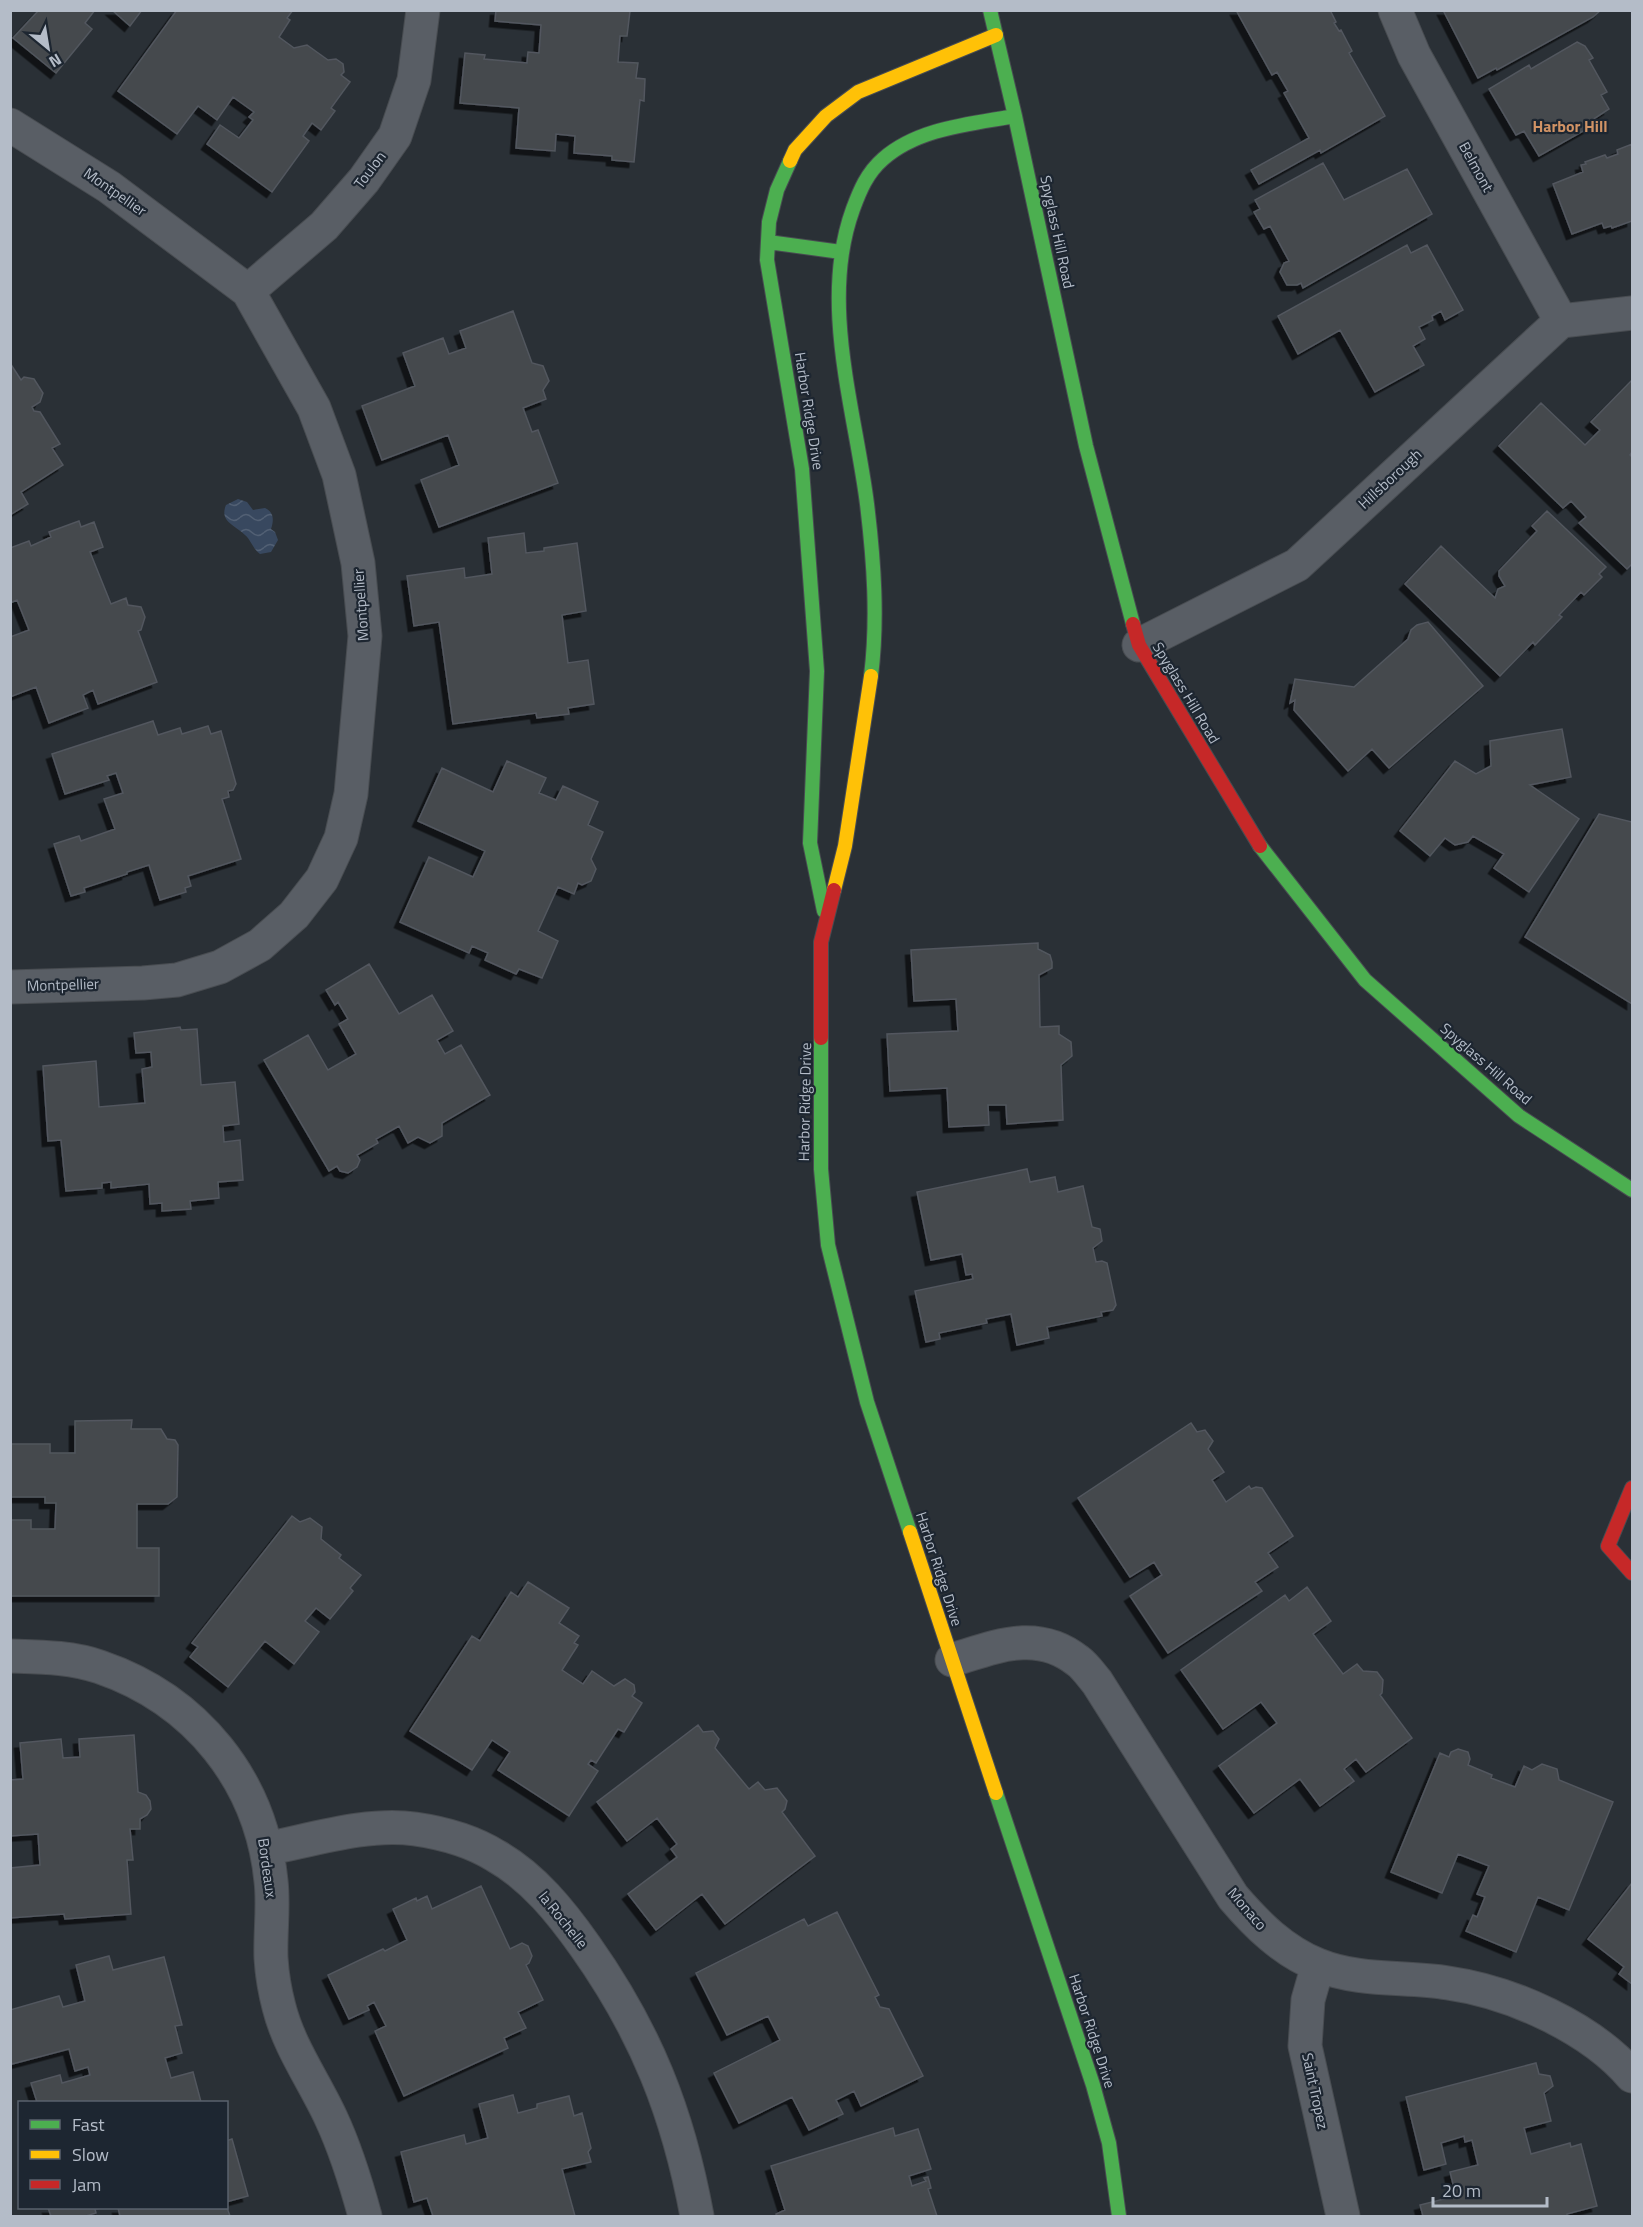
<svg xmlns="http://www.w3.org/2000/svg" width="1643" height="2227" viewBox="0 0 1643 2227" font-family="'Titillium Web',sans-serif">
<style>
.water{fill:url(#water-waves)}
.building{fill:#44494e;stroke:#52575e;stroke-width:1.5;filter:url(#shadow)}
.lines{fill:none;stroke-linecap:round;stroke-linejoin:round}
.street-casing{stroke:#484c51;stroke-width:35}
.fast-casing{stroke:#484c51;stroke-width:16}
.slow-casing{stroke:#484c51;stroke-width:16}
.jam-casing{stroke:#484c51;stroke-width:16}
.street{stroke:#595e65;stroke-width:33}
.fast{stroke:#4caf50;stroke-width:14}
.slow{stroke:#ffc107;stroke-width:14}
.jam{stroke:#c62828;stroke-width:14}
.labels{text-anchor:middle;stroke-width:4.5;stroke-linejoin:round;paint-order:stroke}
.street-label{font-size:15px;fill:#b4bcc8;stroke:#1d2631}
.neighbourhood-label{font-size:16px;font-weight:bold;fill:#d19365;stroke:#1d2631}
</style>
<defs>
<pattern id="water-waves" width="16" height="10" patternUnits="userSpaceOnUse" patternTransform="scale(1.5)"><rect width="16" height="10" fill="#38485f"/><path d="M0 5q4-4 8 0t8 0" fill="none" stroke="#526074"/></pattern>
<filter id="shadow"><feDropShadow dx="-5.5" dy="5.5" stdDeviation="0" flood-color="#0009"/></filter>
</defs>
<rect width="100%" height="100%" fill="#2a3036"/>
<path class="water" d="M238,499l9,3 6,8 12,-2c9,4 9,12 6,21l4,3 3,8 -7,12 -11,2c-7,-5 -9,-14 -15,-19 -10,-10 -26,-13 -19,-30z"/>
<path class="building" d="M39,10h56l-10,13 7,6 -36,44 -43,-35z
M112,10h30l-12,16z
M177,10h116l-6,8 3,2 -11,17 15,11 13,-3 21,15 8,-1 7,5 1,8 -3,3 9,7 -19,26 4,3 -14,19 -9,-7 -9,13 6,5 -37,51 -65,-48 13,-19 19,13 14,-18 -4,-3 5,-5 -21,-15 -16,23 -19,-14 -21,28 -59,-43z
M496,10h139l-5,1 -3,25h-7l-2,26 20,1 -2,15 9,1 -1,22 -4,-1 -6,62 -22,-2v-4l-38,-3 1,-17 -19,-2 -1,17 -39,-3 3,-40 -59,-5 5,-50 20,2 -1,4 43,4 1,-11 11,1 2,-28 -46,-4z
M1236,10h94l6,12 -2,1 5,8 2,-1 11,21 -3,2 36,63 -64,37 -1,-3 -61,34 -8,-14 58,-32 -25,-45 4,-2 -11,-19 -5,3z
M1443,10h157v1l-7,6 -96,53 -1,-2 -18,10z
M1577,42l8,4 8,12 -4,2 18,32 -6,3 8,14 -20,13 3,4 -53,30 -15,-25 -8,4 -27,-46 40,-24 2,4z
M1632,144v77l-20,7 -1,-2 -7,2 -2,-5 -30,11 -19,-50 30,-12 -2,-7 5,-1 -1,-2 20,-7 2,3 11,-4 -1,-4z
M1323,163l21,37 63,-31 25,45 -129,74 -2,-5 -4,2h-10l-7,-13 4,-9 5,-2 -19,-35 -6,3 -10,-17 6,-3 -5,-9z
M1407,245l4,8 16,-8 36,65 -18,10 -4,-9 -9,5 1,4 -14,7 6,12 -12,7 11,19 -49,27 -35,-62 -42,24 -20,-38z
M513,311l19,52 11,3 6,15 -6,9 3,9 -23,9 9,24 6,-2 20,53 -119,44 -18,-47 38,-15 -11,-30 -66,25 -20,-54 53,-20 -12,-33 40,-15 6,16 17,-6 -6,-17z
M10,363l11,17 3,-3 10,2 9,14 -3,9 -8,5 2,4 6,1 20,32 -8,4 11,17 -42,27 7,12 -18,11z
M1632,380v72l-2,3 2,2v107l-5,5 -48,-46 7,-6 -15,-16 -8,7 -64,-62 42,-43 44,42 15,-15 -9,-8z
M1547,511l59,56 -7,7 3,3 -18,18 -3,-3 -22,23 3,2 -27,28 -2,-3 -33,34 -95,-92 36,-38 54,52 3,-9 7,-3 -6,-10v-5l38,-40 -5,-5z
M79,521l2,6 13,-5 9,25 -13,5 21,52 15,-6 2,7 13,2 4,10 -4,13 -3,1 19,51 -59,22 -5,-14 -10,5 5,13 -39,15 -13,-36 -26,10v-60l19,-7 -12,-30 -7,3v-55l19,-7 2,5 20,-9 -2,-5z
M524,533l2,20 18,-2v-3l33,-5 9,68 -24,4 6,48 20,-3 6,44 -26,4 1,6 -32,4 -1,-5 -83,11 -14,-102 -25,4 -7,-50 57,-8 1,10 27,-4 -4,-36z
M1428,622l55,64 -94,82 -17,-19 -24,22 -54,-61 1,-10 -5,3 5,-24 59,8 54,-48 3,-9 6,-5z
M153,721l5,14 22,-7 2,6 26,-8 3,8 10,-3 15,53 -3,6 -5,1 1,6 -7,2 19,60 -53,17 3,10 -6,2 1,4 -26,8 -11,-35 -22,7v2l-43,14 1,4 -14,4 -17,-52 25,-8 2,5 34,-12 -11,-30 19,-6 -7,-20 -9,3 2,4 -44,14 -13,-40z
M1562,729l9,48 -41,8 49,34 -50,73 -35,-24 10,-14 -31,-18 -5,6 -13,3 -10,-7 -15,18 -30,-25 55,-70 21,13 15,-8 -1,-25z
M507,761l39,17 -7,15 17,7 7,-14 35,16 -10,23 15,7 -12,27 5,10 -5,12 -9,4 -4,-2 -4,11 -16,-7 -20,44 20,10 -16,37 -23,-9 -3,5 -31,-14 3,-7 -16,-7 -3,7 -69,-31 29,-65 44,20 12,-26 -67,-30 24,-53 51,24z
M1599,814l33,8v182l-107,-67z
M1038,943v6l12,6 2,7v6l-13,7 1,52 19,-1v8l12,8 1,14 -11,9 2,55 -56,4 -1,-19h-18l1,20 -40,2 -2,-39 -57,3 -3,-57 71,-3 -2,-32 -42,2 -3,-51z
M369,964l30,50 33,-19 21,36 -16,9 8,14 16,-9 29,50 -48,28v13l-12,7 -12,-6 -10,6 -9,-17 -23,13 2,4 -21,12 3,5 -3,7 -9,6 -8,-2 -3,-5 -8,5 -65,-111 44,-25 20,35 28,-16 -17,-30 9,-5 -10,-17 -3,3 -9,-15z
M180,1027l1,3 16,-1 4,56 34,-3 4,42 -16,2 1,16 16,-2 3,40 -25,2 1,16 -29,3 1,8 -29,2v-8l-12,1 -1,-20 -38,4v-6l-9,1v5l-36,3 -5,-51 -13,1 -5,-75 53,-5 3,46 46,-4 -3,-34 10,-2 -1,-15 -15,1 -2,-20z
M1027,1169l3,13 25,-5 3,15 25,-6 9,41 8,2 2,12 -9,7 3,14 6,-1 5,2 9,42 -3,5 -12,2 1,4 -55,11 2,11 -32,7 -6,-31 -25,5 1,4 -48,10 1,6 -14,3 -11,-51 58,-12 -1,-5 -6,1 -4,-21 -31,6 -14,-68z
M132,1420l-1,9h30l6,10 8,1 3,5 -1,52 -9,7h-31v44h22v48h-149v-76h21v9h24l1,-26h-11v-6h-35v-53h40v9h25v-32z
M1191,1423l6,9 8,-2 8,11 -5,8 16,23 -12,8 14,22 23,-16 2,3 5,-2 6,1 31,48 -25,17 10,14 -23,15 7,9 -94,62 -38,-57 32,-21 -8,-13 -24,15 -52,-79z
M292,1516l8,6 10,-4 12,9 -1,12 20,16 -2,3 22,17 -11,13 3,3 -23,28 -14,-11 -11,13 14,11 -25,32 -29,-23 -37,46 -38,-30 8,-10 -6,-4z
M528,1582l41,26 -10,15 20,13 -5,7 4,2 -16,25 21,14 9,-13 22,15 11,-7 9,6 1,7 -3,4 10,7 -18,29 -6,-3 -22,34 -5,-3 -3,4 10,7 -29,45 -71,-46 12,-18 -18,-12 -20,30 -62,-39 62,-95 8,5 31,-49 7,5z
M1307,1587l24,34 -18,13 30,40 14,-10 6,7 14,1 6,8 -1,13 -2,2 32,43 -46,34 -10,-13 -12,10 10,12 -34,25 -20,-27 -46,34 -35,-47 58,-43 -16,-21 -38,27 -42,-59 104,-75 4,6z
M698,1725l5,7 10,-1 6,8 -4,9 34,41 9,-7 7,8 12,-2 10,13 -2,8 -3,3 33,44 -90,68 -23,-30 -46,36 -28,-36 49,-37 -6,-8 6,-5 -20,-26 -30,23 -30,-39z
M134,1735l4,57 8,3 4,6 1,8 -4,6 -7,4v10h-10l3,31h-6l4,54 -66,5 -1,-5 -54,4v-50l30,-3 -2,-31 -28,2v-56l13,-1 -3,-36 41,-4 2,19 17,-1 -1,-18z
M1458,1749l10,3 2,7 -2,6 24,10 -1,3 24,9 9,-21 8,4 10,-6 15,5 2,11 54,22 -44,108 -31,-13 -22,55 -50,-21 7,-16 4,2 8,-20 -8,-3 12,-28 -31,-12 -16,39 -51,-21 49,-119 9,4 2,-5z
M1632,1883v101l-13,-10 5,-7 -36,-28z
M481,1886l29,63 12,-6 6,3 4,10 -3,7 -3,2 17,35 -25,12 8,16 -22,10 4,10 -104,48 -29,-65 11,-5 -12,-24 -7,4 2,4 -20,9 -21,-44 55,-26 2,2 22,-11 -14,-31 23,-11 1,3 10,-5 5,13z
M837,1912l42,83 -4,2 5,10 9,2 34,67 -62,30 -7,-15 -18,9 7,14 -34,16 -17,-33 -53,26 -25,-50 66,-33 -12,-24 -41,19 -31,-62 108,-54 4,7z
M109,1956l4,14 51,-13 18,68 -7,1 7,27 -17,5 6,20 22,-6 8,30h-164l-6,-19 29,-8 2,8 28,-8 -2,-8 -13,4 -6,-22 -57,15 -2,-7v-47l49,-14 4,11 22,-6 -9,-36z
M1536,2063l3,11 11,2 3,10 -9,7 7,28 -27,7 7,26 39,-11 1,4 10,-3 16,62 -30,8v2h-144l-3,-11 36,-9 -6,-24 28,-7 -6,-25 -7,2 -1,-6 -23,7 5,21 -22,6 -18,-73z
M513,2095l5,18 19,-5v-4l32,-8 5,20 8,-3 9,35 -3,4 3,10 -29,7 13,47h-142l-6,-18 -13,4 -13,-50 63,-17 2,9 22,-6 -9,-34z
M893,2128l2,8 23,-7 13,40 -22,7 3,10 14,-5 -2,-3 4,-1 3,11 -3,1 9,27h-160l-1,-2 9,-4 -14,-44z
M232,2139l16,57 -22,6v-61z
M226,2205l4,11h-110l-2,-8h108z
M48,2208h53l-6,1 1,4 -10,3h-35z"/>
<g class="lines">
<defs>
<path id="street" d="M1395,10l19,45 147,266
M10,125l99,62 139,104 66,117 25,67 19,88 7,73 -14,158 -10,44 -19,41 -28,36 -34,30 -40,22 -43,13 -34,3 -133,4
M248,291l76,-65 40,-46 31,-44 19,-56 9,-70
M1139,645l158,-80 264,-244 71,-8
M10,1656c31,1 61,1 90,11 96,33 161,113 171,214 3,25 -1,52 0,77 1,16 4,34 8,49 10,40 35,74 52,111 15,32 25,65 34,98
M952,1660c43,-13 85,-32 126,1 7,5 13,14 19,21l136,215c24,28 50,54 85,68 42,17 86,11 130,18 63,9 142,44 184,93
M266,1849c46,-9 102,-27 149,-20 28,4 57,12 81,27 37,21 65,56 89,90 61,86 93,167 112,270
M1318,1965l-10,35 -3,46 38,170"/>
<path id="fast" d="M990,10l25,106 71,330 47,178
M790,161l-13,29 -8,32 -2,38 35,209 15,202 -7,172 14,68
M768,242l73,10
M871,676c7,-57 3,-114 -4,-172 -12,-95 -48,-202 -14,-295 7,-19 14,-36 30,-50 35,-31 88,-35 132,-43
M1260,846l105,134 154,136 113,74
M821,1038v131l7,76 39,157 43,130
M996,1793l97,292 16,58 10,73"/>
<path id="slow" d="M790,161l5,-11 31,-34 32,-24 138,-57
M834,890l11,-44 26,-170
M910,1532l86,261"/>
<path id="jam" d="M1133,624l6,21 121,201
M821,1038v-96l13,-52
M1632,1488l-24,58 24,27"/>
</defs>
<use href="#street" class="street-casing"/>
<use href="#fast" class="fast-casing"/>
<use href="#slow" class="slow-casing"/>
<use href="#jam" class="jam-casing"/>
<use href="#street" class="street"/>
<use href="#fast" class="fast"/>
<use href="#slow" class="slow"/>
<use href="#jam" class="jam"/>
</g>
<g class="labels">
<g class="street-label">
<text transform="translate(1476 167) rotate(61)" y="5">Belmont</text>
<text transform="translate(370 170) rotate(-53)" y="5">Toulon</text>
<text transform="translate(115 192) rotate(35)" y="5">Montpellier</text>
<text transform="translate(1057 232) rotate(78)" y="5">Spyglass Hill Road</text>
<text transform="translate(809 411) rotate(81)" y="5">Harbor Ridge Drive</text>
<text transform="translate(1390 479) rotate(-43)" y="5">Hillsborough</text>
<text transform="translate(361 605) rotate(-94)" y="5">Montpellier</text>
<text transform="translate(1186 693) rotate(59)" y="5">Spyglass Hill Road</text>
<text transform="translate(63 985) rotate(-2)" y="5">Montpellier</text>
<text transform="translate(1486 1064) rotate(41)" y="5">Spyglass Hill Road</text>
<text transform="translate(805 1102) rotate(-89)" y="5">Harbor Ridge Drive</text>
<text transform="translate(939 1569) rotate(72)" y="5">Harbor Ridge Drive</text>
<text transform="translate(267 1868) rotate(82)" y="5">Bordeaux</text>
<text transform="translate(1247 1909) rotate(49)" y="5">Monaco</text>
<text transform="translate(563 1920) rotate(51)" y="5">la Rochelle</text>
<text transform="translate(1092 2031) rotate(72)" y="5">Harbor Ridge Drive</text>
<text transform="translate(1315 2091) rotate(78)" y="5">Saint Tropez</text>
</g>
<g class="neighbourhood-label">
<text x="1570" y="132">Harbor Hill</text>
</g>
</g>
<rect width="1643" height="2227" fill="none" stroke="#b4bcc8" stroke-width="24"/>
<rect x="18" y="2101" width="210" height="108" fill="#1d2631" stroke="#59626d" stroke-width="1.5"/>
<rect x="30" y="2120" width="30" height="9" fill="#4caf50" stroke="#59626d" stroke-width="1.5"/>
<text x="72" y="2131" font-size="18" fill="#b4bcc8">Fast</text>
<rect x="30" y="2150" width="30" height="9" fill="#ffc107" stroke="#59626d" stroke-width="1.5"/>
<text x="72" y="2161" font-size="18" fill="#b4bcc8">Slow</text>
<rect x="30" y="2180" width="30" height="9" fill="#c62828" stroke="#59626d" stroke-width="1.5"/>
<text x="72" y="2191" font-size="18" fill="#b4bcc8">Jam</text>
<g transform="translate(48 48) rotate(150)" stroke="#1d2631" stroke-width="4.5" paint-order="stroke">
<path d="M0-4.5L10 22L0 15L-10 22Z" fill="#b4bcc8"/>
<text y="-9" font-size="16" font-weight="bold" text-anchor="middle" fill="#b4bcc8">N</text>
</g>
<path d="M1433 2197v9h114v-9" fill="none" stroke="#b4bcc8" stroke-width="3"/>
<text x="1442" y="2197" font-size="18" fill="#b4bcc8" stroke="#1d2631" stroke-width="4.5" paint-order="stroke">20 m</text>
</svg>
